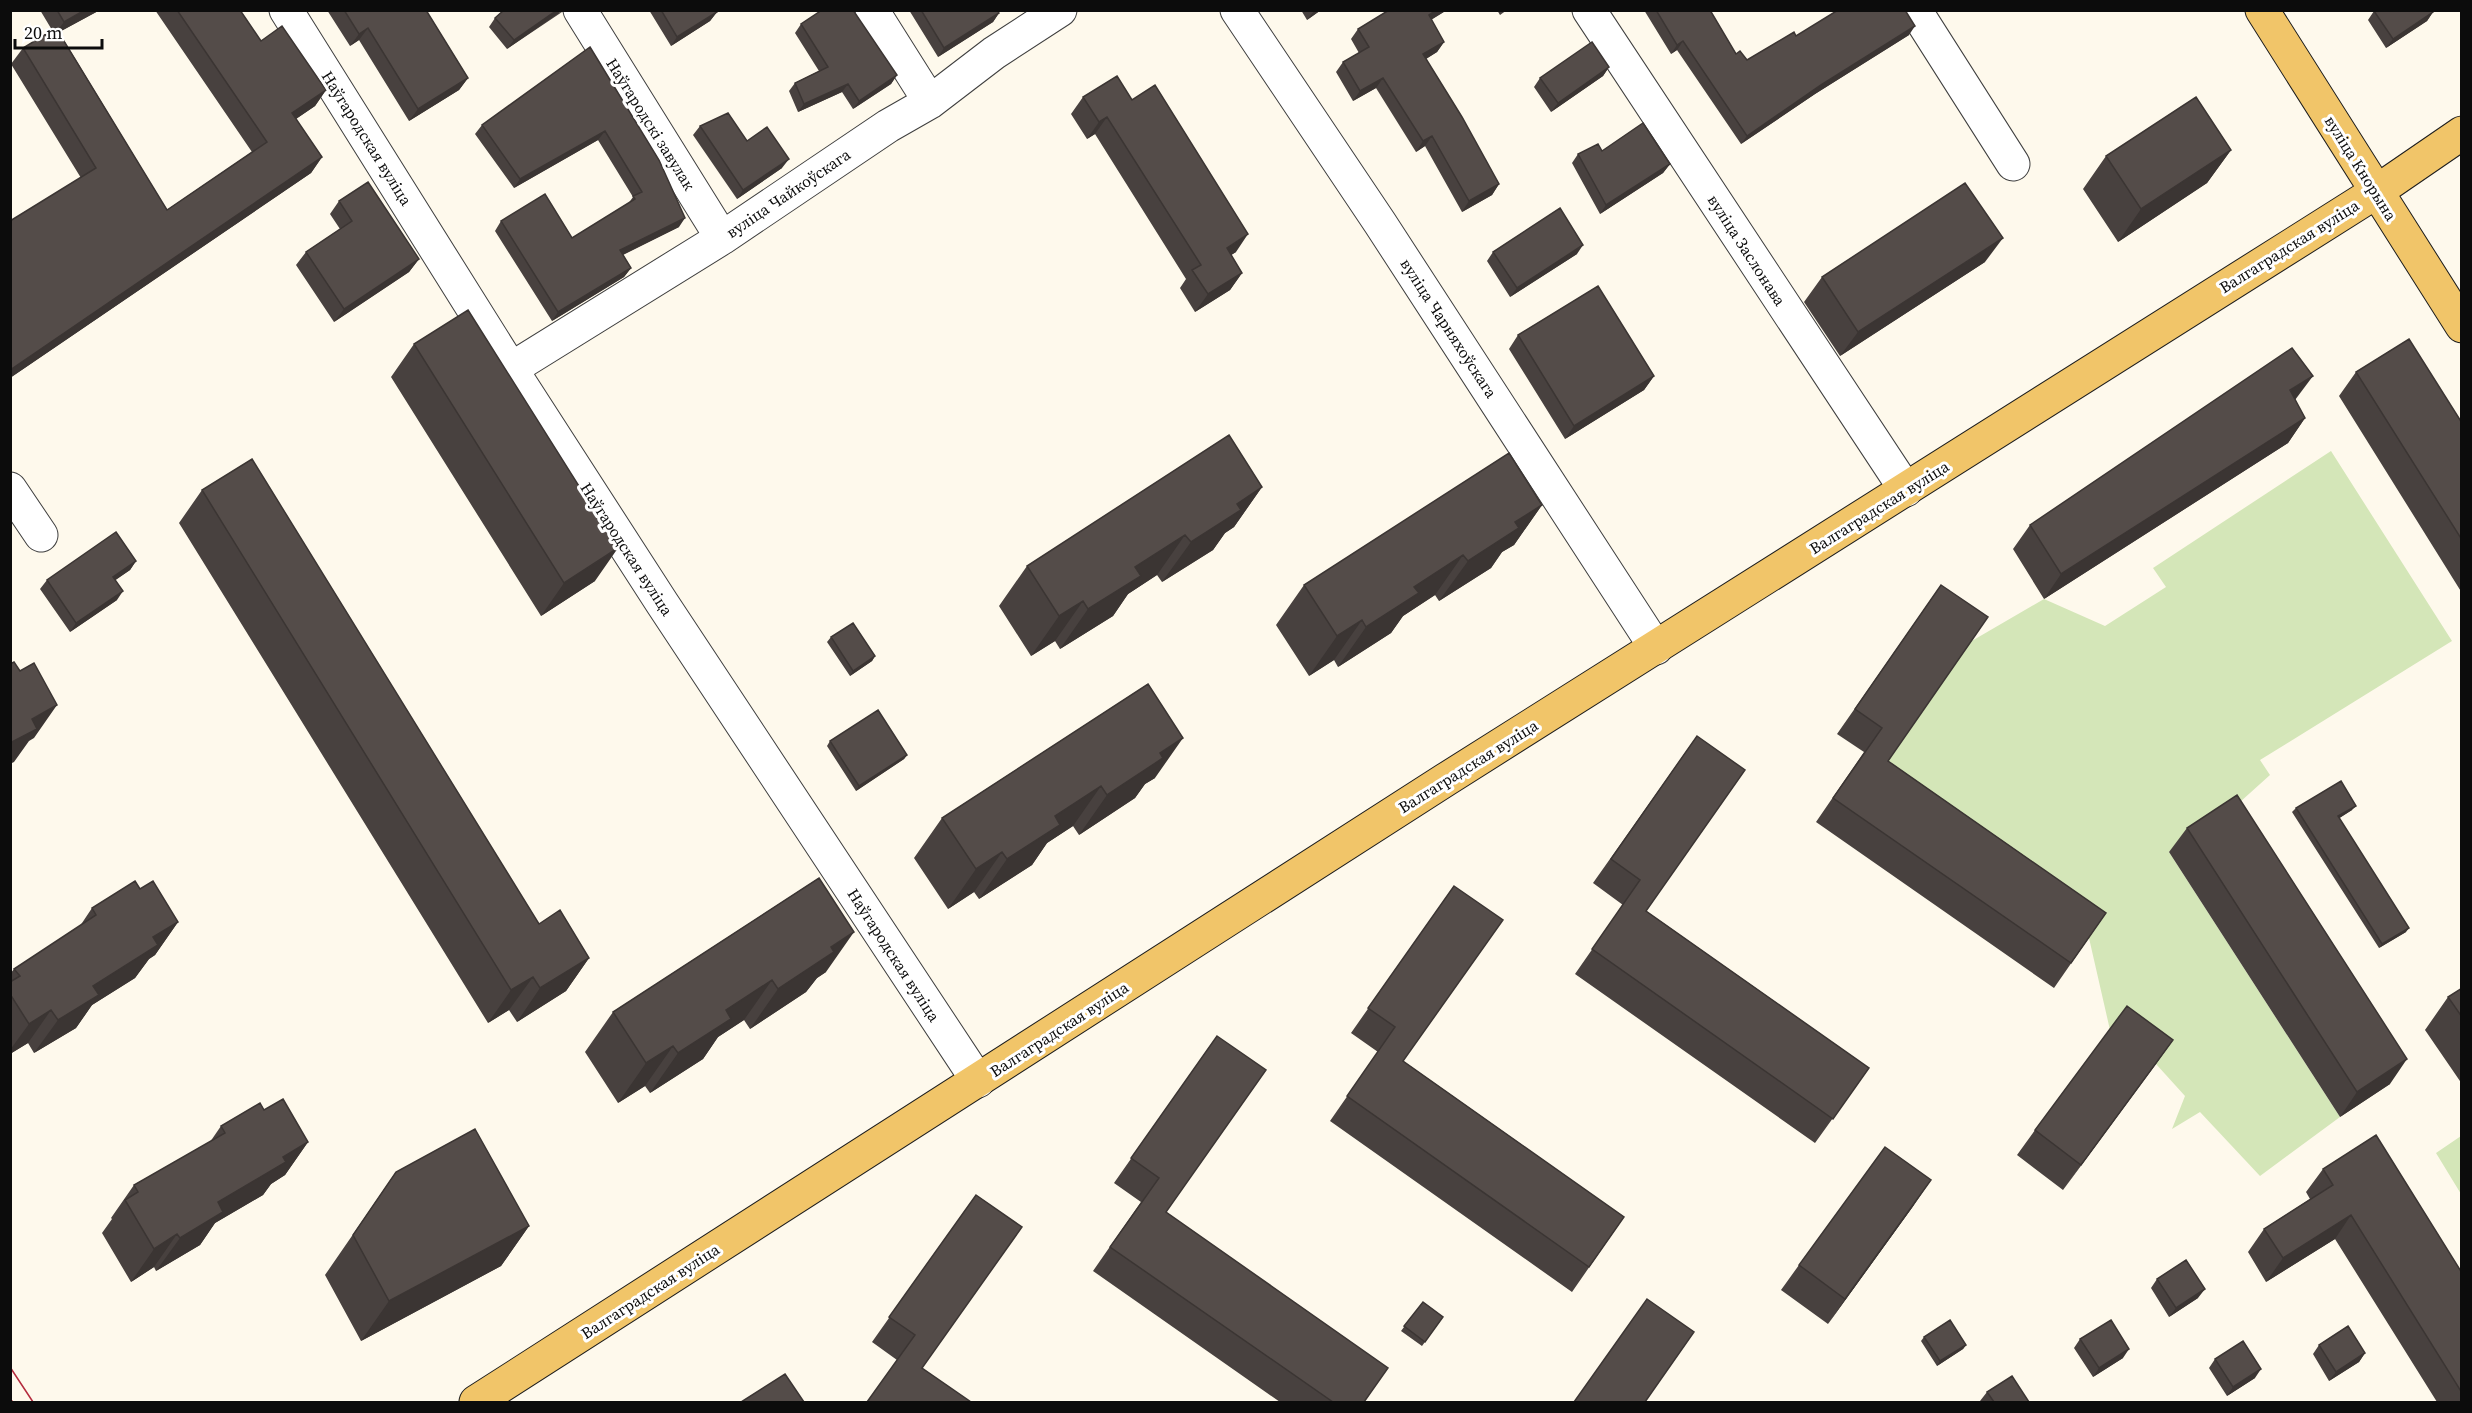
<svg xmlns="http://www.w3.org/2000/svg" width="2472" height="1413" viewBox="0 0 2472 1413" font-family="'Source Serif 4',serif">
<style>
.green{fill:#d4e6b8}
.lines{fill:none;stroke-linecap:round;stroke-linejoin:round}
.minor-casing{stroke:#3f3f3f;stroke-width:35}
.major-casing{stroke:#1d1d1d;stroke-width:35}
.minor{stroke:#fff;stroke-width:33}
.major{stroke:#f1c569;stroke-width:33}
.tram{stroke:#b42c3e;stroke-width:1.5}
.wall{fill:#48413f}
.shaded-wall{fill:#3b3533}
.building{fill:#544c49;stroke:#3b3533;stroke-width:1.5}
.labels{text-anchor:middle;stroke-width:6;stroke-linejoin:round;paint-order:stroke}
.street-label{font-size:16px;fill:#0c0c0c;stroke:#fff}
</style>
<rect width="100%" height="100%" fill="#fef9ec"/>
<path class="green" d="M2331,451l121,190 -192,119 10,15 -50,45 -51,32 171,265 -80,59 -60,-64 -28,17 13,-33 -29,-32 -46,-34 -21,-92 -205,-172 86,-124 74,-43 61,27 61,-39 -13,-19z
M2461,1136v58l-25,-41z"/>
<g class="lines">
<defs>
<path id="minor" d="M286,10l225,359 151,234 316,478
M580,10l142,228
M872,10l58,92
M1237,10l143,213 276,425
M1589,10l317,480
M1915,10l98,154
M511,369l211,-131 166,-112 42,-24 64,-49 66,-43
M10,489l31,46"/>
<path id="major" d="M2262,10l200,316
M476,1402l969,-622 931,-588 86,-59"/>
</defs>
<use href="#minor" class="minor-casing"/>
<use href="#major" class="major-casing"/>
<use href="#minor" class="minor"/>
<use href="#major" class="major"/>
<path class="tram" d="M10,1367l23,35
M10,1399l3,3"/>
</g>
<path class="wall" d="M40,10h60l-41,22 108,178 85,-58 -97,-142h85l21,31 65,49 -11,16 -19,13 26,38 -11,16 -301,205v-157l71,-43 -70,-114 12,-16 29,-18z
M327,10h99l42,68 -9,12 -50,31 -50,-81 -9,6z
M649,10h67l1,2 -7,9 -39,25z
M909,10h88l2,3 -6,9 -55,35z
M1301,10h20l-14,10z
M1447,10l-16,10 13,22 -7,10 -11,7 73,125 -7,11 -30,17 -37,-66 -9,6 -40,-64 -23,13 -17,-29 7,-10 16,-9 -8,-14 7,-10z
M1497,10h10l-7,5z
M1644,10h66l26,44 11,6 49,-24 113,-1 -94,59 -74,50 -64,-94 -6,4z
M2374,11l59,1 -6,9 -41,27 -18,-28z
M562,12l-55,37 -18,-22 6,-9z
M801,24l96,51 -6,9 -38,25 -11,-17 -44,20 -9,-21 6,-8 24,-12 -24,-38z
M590,47l89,180 -56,28 8,13 -7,9 -72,44 -57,-90 6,-10 71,17 56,-34 5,-7 -35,-57 -84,48 -39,-54 7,-9z
M1609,67l-6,9 -52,36 -17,-25 6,-9z
M1083,97l49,3 104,152 -5,3 11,18 -12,17 -35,22 -15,-24 6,-9 -91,-145 -8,5 -16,-25z
M700,126l47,15 35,27 -45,31 -44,-64z
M2231,150l-24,33 -89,59 -35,-53 23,-33z
M1602,151l68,13 -7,9 -63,41 -28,-51 6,-9z
M339,201l80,58 -10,13 -75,50 -38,-57 10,-13 34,-23 -10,-15z
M1493,252l84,2 -67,43 -23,-36z
M1985,262l-145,94 -36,-54 18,-25z
M1518,335l136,41 -10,14 -79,49 -56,-90z
M414,344l181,237 -54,35 -150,-239z
M2356,372l106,51v170l-123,-197z
M2305,418l-17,25 -244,156 -31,-50 17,-24z
M1262,487l-28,40 -9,6 -12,17 -51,32 -5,-7 -29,19 -15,22 -53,33 -5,-8 -24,15 -32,-50 28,-40z
M202,490l337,434 50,34 -23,33 -49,31 -8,-12 -21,13 -309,-500z
M1542,505l-28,40 -12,7 -11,16 -52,33 -4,-6 -32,21 -12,17 -53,34 -4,-7 -25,16 -33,-51 28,-40z
M136,561l-6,9 -15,10 2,20 -47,32 -30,-43 7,-9z
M1941,585l-53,176 218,152 -52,75 -238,-166 48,-70 -27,-18z
M831,637l44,19 -3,5 -22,15 -23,-34z
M1148,684l7,94 -10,6 -10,14 -56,37 -6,-9 -26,17 -15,22 -53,34 -5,-7 -26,17 -34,-51 28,-40z
M1697,736l-51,175 223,157 -54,75 -240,-169 48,-69 -30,-22z
M830,741l77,14 -3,4 -48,32 -29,-45z
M2296,808l56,2 -13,8 67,114 -27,16 -87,-136z
M2187,828l203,256 -50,33 -171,-265z
M819,878l7,94 -9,6 -11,14 -56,37 -6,-9 -26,17 -15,22 -53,34 -5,-7 -27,17 -33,-51 28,-40z
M1454,886l-51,175 221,156 -52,75 -242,-171 48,-69 -27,-19z
M140,889l38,33 -23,33 -6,4 -14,19 -43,27 -16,23 -42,25 -6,-10 -18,11v-80l4,-5 66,-43 12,-18z
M2462,988v96l-37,-54 23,-33z
M1217,1036l-51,176 198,190h-84l-187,-131 48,-69 -27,-19z
M2173,1040l-110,150 -46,-35 18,-25z
M264,1110l44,32 -23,33 -14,9 -8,11 -48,28 -15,22 -44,26 -2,-4 -23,15 -29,-49 10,-14 -1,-1 23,-33 76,-43 11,-16z
M2323,1169l139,104v129h-25l-102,-163 -69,43 -18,-30 16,-23 46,-30 -4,-7z
M396,1172l133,54 -28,40 -140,75 -36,-66z
M976,1195l46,32 -125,133 -25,-18z
M1914,1205l-86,119 -47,-34 18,-25z
M2157,1279l41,19 -29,19 -18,-29z
M1423,1302l20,15 -21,29 -21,-15z
M1924,1337l42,8 -3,4 -26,17 -16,-25z
M2080,1339l43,19 -30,19 -19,-29z
M2319,1345l46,8 -6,9 -30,19 -16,-27z
M2215,1359l40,19 -28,18 -18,-28z
M1987,1392l42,10h-47l-2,-1z"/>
<path class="shaded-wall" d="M85,10h15l-46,25 10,-13z
M557,10h6l-56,39 7,-9z
M1315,10h6l-14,10 7,-9z
M1436,10h11l-25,15 7,-10z
M717,12l-7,9 -39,25 6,-9z
M2433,12l-6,9 -41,27 7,-9z
M999,13l-6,9 -55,35 6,-9z
M1915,26l-6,9 -94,59 -74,50 6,-8 74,-51z
M368,28l-9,12 -9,6 9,-12z
M1683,41l-6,9 -6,4 6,-9z
M1444,42l-7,10 -21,13 7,-11z
M1609,67l-6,9 -52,36 7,-9z
M897,75l-6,9 -38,25 6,-8z
M468,78l-9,12 -50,31 9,-12z
M1383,78l-7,10 -23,13 7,-10z
M848,84l-6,8 -44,20 6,-8z
M326,90l-11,16 -34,23 11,-16z
M1107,117l-12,17 -8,5 12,-17z
M605,131l-7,9 -84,48 6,-9z
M1432,136l-7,10 -9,6 7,-11z
M2231,150l-24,33 -89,59 23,-33z
M322,157l-11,16 -301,205v-8z
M789,159l-7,9 -45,31 6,-9z
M1670,164l-7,9 -63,41 6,-9z
M1499,184l-7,11 -30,17 7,-11z
M685,218l-6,9 -65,32 6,-9z
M1248,234l-12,18 -22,14 13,-18z
M2003,238l-18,24 -145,94 18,-24z
M1583,245l-6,9 -67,43 7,-9z
M419,259l-10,13 -75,50 10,-13z
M631,268l-7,9 -72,44 6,-9z
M1242,273l-12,17 -35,22 13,-18z
M1654,376l-10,14 -79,49 9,-13z
M2313,376l-18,24 -5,-10z
M2305,418l-17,25 -244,156 17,-25z
M1262,487l-28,40 -9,6 -12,17 -51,32 29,-40 46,-38z
M1542,505l-28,40 -12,7 -11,16 -52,33 29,-40 47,-39z
M1185,535l-28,40 -29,19 -15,22 -53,33 28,-40 47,-42z
M618,548l-23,33 -54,35 23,-33z
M1463,555l-28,40 -32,21 -12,17 -53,34 28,-40 48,-40z
M136,561l-6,9 -23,16 6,-9z
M123,591l-6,9 -47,32 6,-9z
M1083,601l-28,40 -24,15 28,-40z
M1362,620l-28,40 -25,16 28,-40z
M875,656l-3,5 -22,15 3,-5z
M57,705l-23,33 -5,3 -15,21 -4,2v-21l22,-24z
M1183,738l-28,40 -10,6 -10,14 -56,37 28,-40 53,-42z
M907,755l-3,4 -48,32 3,-5z
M1101,786l-28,40 -26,17 -15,22 -53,34 28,-40 48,-43z
M2356,806l-4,4 -17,11 3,-5z
M1002,852l-28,40 -26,17 28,-40z
M178,922l-23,33 -6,4 -14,19 -43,27 -16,23 -42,25 24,-33 35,-34 60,-49z
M2409,928l-3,4 -27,16 3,-4z
M854,932l-28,40 -9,6 -11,14 -56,37 28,-40 53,-42z
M589,958l-23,33 -49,31 23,-34z
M533,977l-24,33 -21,13 23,-33z
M772,980l-28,40 -26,17 -15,22 -53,34 28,-40 48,-43z
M51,1010l-23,33 -18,11v-4l19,-26z
M2173,1040l-17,24 -93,126 18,-25z
M673,1046l-28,40 -27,17 28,-40z
M2407,1059l-17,25 -50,33 17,-25z
M308,1142l-23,33 -14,9 -8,11 -48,28 -15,22 -44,26 24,-33 38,-36 65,-45z
M1931,1180l-17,25 -86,119 17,-25z
M2351,1215l-16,24 -69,43 17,-24z
M529,1226l-28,40 -140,75 28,-40z
M177,1234l-23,33 -23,15 23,-33z
M2205,1289l-7,9 -29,19 7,-9z
M1966,1345l-3,4 -26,17 3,-5z
M2129,1349l-6,9 -30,19 6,-9z
M2365,1353l-6,9 -30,19 7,-9z
M2261,1369l-6,9 -28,18 6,-9z"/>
<path class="building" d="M57,10h28l-21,12z
M177,10h63l21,31 21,-15 44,64 -34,23 30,44 -312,213v-149l86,-53 -73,-120 33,-20 111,182 100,-68z
M344,10h82l42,68 -50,31 -50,-81 -9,6z
M504,10h53l-43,30 -19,-22z
M661,10h55l1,2 -40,25z
M822,10h31l44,65 -38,26 -11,-17 -44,20 -9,-21 33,-16 -27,-43z
M921,10h76l2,3 -55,35z
M1389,10h47l-7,5 15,27 -21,12 39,63 37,67 -30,17 -37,-65 -9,5 -40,-63 -23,13 -17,-29 26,-15 -11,-18z
M1656,10h54l26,44 4,-3 7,9 47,-28 2,4 42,-26h67l10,16 -94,59 -74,51 -64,-95 -6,4z
M2375,10h57l1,2 -40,27 -19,-28z
M1592,42l17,25 -51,36 -18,-25z
M590,47l69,113 26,58 -65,32 11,18 -73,44 -57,-91 44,-27 27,44 63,-39 -2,-3 9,-4 -37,-61 -85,48 -38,-54z
M1117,76l15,24 23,-15 93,149 -21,14 15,25 -34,21 -16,-24 9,-5 -94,-148 -8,5 -16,-25z
M2196,97l35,53 -90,59 -35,-53z
M728,113l19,28 20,-14 22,32 -46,31 -43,-64z
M1643,123l27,41 -64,41 -28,-51 20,-10 4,7z
M368,182l51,77 -75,50 -38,-57 46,-31 -13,-20z
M1965,183l38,55 -145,94 -36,-55z
M1560,208l23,37 -66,43 -24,-36z
M1598,286l56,90 -80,50 -56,-91z
M468,310l150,238 -54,35 -150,-239z
M2409,339l53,84v117l-106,-168z
M2292,348l21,28 -23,14 15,28 -244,156 -31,-49z
M1229,435l33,52 -25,17 4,6 -50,32 -6,-7 -50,32 6,9 -53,33 -5,-8 -24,15 -32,-50z
M1509,453l33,52 -27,17 4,6 -51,33 -5,-6 -49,32 5,6 -53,34 -4,-7 -25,16 -33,-51z
M252,459l287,465 21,-14 29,48 -49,30 -7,-11 -22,13 -309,-500z
M116,532l20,29 -23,16 10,14 -47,32 -29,-43z
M1941,585l47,32 -100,144 218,152 -35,50 -238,-165 49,-70 -27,-19z
M853,623l22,33 -22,15 -22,-34z
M14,662l6,9 14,-8 23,42 -25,14 5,10 -27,14v-79z
M1148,684l35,54 -23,15 3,5 -56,37 -6,-9 -46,30 5,9 -53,34 -5,-7 -26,17 -34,-51z
M878,710l29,45 -48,31 -29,-45z
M1697,736l48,34 -99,141 223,157 -36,51 -241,-170 48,-69 -29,-21z
M2341,781l15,25 -18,10 71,112 -27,16 -86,-136z
M2237,795l170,264 -50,33 -170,-264z
M819,878l35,54 -23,15 3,5 -56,37 -6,-9 -46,30 5,9 -53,34 -5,-7 -27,17 -33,-51z
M135,881l5,8 13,-8 25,41 -25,15 5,8 -65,41 6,9 -41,25 -7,-10 -22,14 -19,-30v-12l10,-6 -6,-7 82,-54 -4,-7z
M1454,886l49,34 -100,141 221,156 -35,50 -242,-171 48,-69 -27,-19z
M2462,988v29l-14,-20z
M2127,1006l46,34 -92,125 -46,-35z
M1217,1036l49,34 -100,142 222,156 -24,34h-31l-223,-155 49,-69 -28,-20z
M283,1099l25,43 -25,15 3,5 -68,40 5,10 -43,26 -3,-4 -23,15 -29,-49 13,-8 -4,-7 91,-52 -4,-7 39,-23 4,7z
M475,1129l54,97 -140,75 -36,-66 43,-63z
M2376,1135l86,138v120l-111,-178 -68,43 -19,-29 69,-44 -10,-16z
M1885,1147l46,33 -86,119 -46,-34z
M976,1195l46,32 -100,141 49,34h-104l48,-67 -26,-18z
M2186,1260l19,29 -29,19 -19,-29z
M1647,1299l47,33 -49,70h-71z
M1423,1302l20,15 -18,25 -21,-16z
M1950,1320l16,25 -26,16 -16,-24z
M2111,1320l18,29 -30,19 -19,-29z
M2348,1326l17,27 -29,19 -17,-27z
M2243,1341l18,28 -28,18 -18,-28z
M785,1374l19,28h-63z
M2012,1376l17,26h-35l-7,-10z"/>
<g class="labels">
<g class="street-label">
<text transform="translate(651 124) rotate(58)" y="6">Наўгародскі завулак</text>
<text transform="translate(367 138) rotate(58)" y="6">Наўгародская вуліца</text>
<text transform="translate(2361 168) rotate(58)" y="6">вуліца Кнорына</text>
<text transform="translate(788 193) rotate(-34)" y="6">вуліца Чайкоўскага</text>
<text transform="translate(2289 246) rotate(-32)" y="6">Валгаградская вуліца</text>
<text transform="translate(1747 250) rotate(57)" y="6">вуліца Заслонава</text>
<text transform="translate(1449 328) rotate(57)" y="6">вуліца Чарняхоўскага</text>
<text transform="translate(1879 507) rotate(-32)" y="6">Валгаградская вуліца</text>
<text transform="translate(627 549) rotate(57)" y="6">Наўгародская вуліца</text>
<text transform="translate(1468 766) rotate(-32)" y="6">Валгаградская вуліца</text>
<text transform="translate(894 955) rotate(57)" y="6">Наўгародская вуліца</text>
<text transform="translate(1059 1029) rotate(-33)" y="6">Валгаградская вуліца</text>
<text transform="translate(650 1291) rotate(-33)" y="6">Валгаградская вуліца</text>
</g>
</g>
<rect width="2472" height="1413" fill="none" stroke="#0c0c0c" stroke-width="24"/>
<path d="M15 39v9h87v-9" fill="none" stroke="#0c0c0c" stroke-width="3"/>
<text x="24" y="39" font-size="18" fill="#0c0c0c" stroke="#ffffff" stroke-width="4.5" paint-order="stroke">20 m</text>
</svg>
